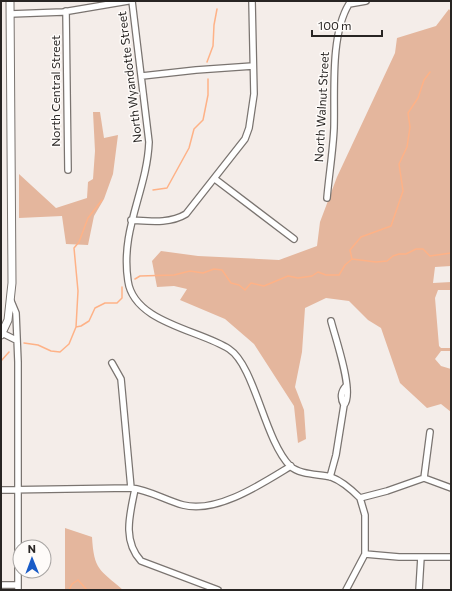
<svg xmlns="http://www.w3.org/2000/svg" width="452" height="591" viewBox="0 0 452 591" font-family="Commissioner,sans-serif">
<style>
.green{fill:#e4b69d}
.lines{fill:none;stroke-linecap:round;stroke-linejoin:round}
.stream{stroke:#feb287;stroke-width:1.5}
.minor-casing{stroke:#7a7470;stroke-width:8}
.major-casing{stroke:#7a7470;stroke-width:9}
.minor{stroke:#fff;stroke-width:5.5}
.major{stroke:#fff;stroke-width:7}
.labels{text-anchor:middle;stroke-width:3;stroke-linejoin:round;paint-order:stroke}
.street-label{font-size:12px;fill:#282523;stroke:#fefbf9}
</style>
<rect width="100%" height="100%" fill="#f4ede9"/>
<path class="green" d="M449,9l2,3v254l-16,1 -2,16 18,-1v8h-13l-3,8 4,48 2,2h10v3h-10l-6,8 6,7 10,3v43l-10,-8 -14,4 -27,-25 -19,-55 -13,-8 -19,-19 -23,-3 -21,10 -3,44 -7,35 9,23 2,29 -8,4 -4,-37 -40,-62 -29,-25 -45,-19 7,-11 -13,-3 -17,1 -5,-26 9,-10 37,5 81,4 38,-14 3,-24 17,-45 58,-124 2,-15 39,-12z
M93,112h7l4,26 14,-3 -5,39 -9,25 -10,17 -6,29 -22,-1 -4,-28 -43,2v-44l37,34 31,-10 1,-16 5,-3 2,-28z
M65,528l27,9c2,33 7,32 31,53h-58z"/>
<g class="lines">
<path class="stream" d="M207,62l6,-16 1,-21 3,-16
M153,190l14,-2 22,-40 5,-19 9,-9 5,-25v-16
M352,259l-2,-9 11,-13 30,-11 12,-35 -4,-27 8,-17 3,-20 -2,-14 10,-15 6,-18 6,-8
M135,279l5,-3 34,-1 16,-4 13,2 11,-4 8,1 9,13 8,2 6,5 6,-7 13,3 24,-10 10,2 14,-2 6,-4 8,3h13l6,-10 7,-6 24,3 11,-1 6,-5 6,-2h7l10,-5h7l7,7 21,-3
M76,327l2,-36 -4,-43 5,-6 9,-24 14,-18
M24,343l14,2 13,6 9,1 9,-8 7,-17 5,-1 8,-5 6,-13 10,-5h12l5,-5v-11
M1,361l8,-9
M69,590l3,-6 6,-4 9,10"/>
<defs>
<path id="minor" d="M132,1l17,141c-2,49 -29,87 -21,139 6,42 72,49 101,68 26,17 35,90 61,117 10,9 29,8 41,11 11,4 21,13 29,21l27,-7 37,-13 27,10
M66,11l2,159
M10,14l53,-2 65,-11
M142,76l54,-6 57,-4
M215,179l79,60
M327,198c2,-23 6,-47 7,-70 1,-36 -4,-93 15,-124l17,-3
M131,220c18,1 39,4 55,-6l59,-75 4,-11 5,-34 -2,-93
M11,301l5,12 2,49v228
M2,333l14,7
M112,363l9,16 10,109
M344,405c-4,-7 -3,-14 2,-19
M330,477l6,-22 8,-50c11,-11 -9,-68 -13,-84
M424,478l6,-46
M135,489c-5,25 -13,51 6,72l77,29
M1,490l130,-2c18,2 34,12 52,17 34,9 80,-22 108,-39
M365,554l34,3h52
M1,585h17
M346,590l19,-36v-39l-5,-17
M419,590l2,-33"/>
<path id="major" d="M1,335l7,-15 4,-37 -2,-282"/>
</defs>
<use href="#minor" class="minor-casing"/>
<use href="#major" class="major-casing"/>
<use href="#minor" class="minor"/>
<use href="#major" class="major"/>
</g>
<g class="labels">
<g class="street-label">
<text transform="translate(130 77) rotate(-97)" y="4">North Wyandotte Street</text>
<text transform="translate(56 91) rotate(-90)" y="4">North Central Street</text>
<text transform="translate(322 107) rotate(-87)" y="4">North Walnut Street</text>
</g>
</g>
<rect width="452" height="591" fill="none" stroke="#282523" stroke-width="4"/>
<g transform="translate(32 559) rotate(359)"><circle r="19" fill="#fefbf9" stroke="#a8a5a3"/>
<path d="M0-3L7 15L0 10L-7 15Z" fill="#195bc7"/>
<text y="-6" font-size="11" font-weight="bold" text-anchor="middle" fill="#282523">N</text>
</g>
<path d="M312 30v6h70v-6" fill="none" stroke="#282523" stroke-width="2"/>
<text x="318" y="30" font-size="12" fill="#282523" stroke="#fefbf9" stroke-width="3" paint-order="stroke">100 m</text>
</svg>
